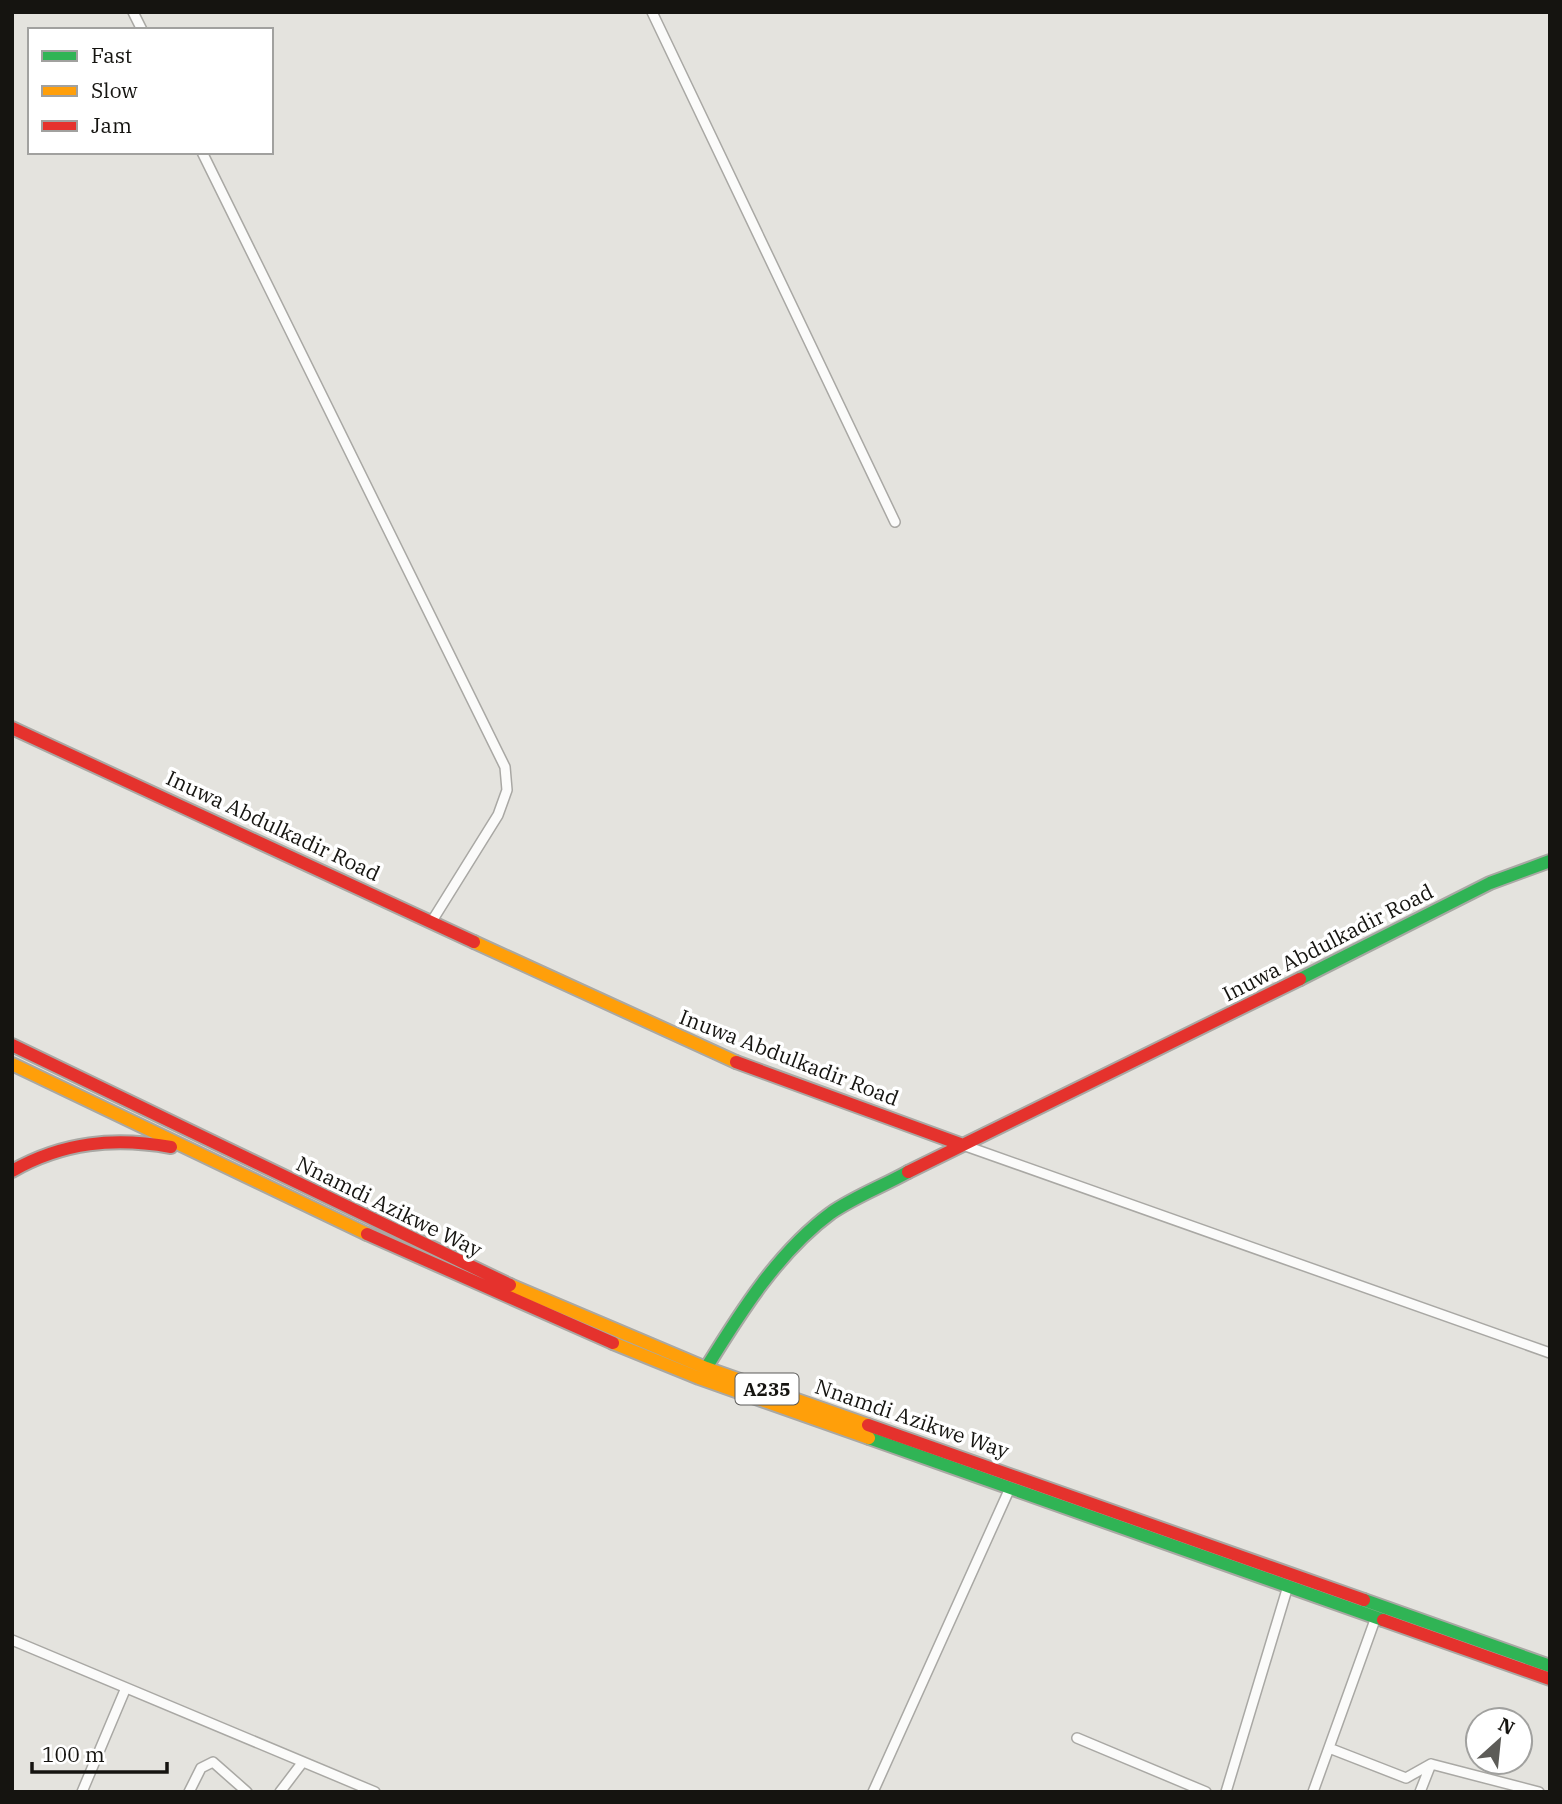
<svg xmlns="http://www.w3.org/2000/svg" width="1562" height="1804" viewBox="0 0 1562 1804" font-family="'IBM Plex Serif',serif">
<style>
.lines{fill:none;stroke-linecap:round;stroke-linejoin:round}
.street-casing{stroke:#a9a8a4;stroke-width:12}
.fast-casing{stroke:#a9a8a4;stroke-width:16}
.slow-casing{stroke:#a9a8a4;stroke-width:16}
.jam-casing{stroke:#a9a8a4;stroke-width:16}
.street{stroke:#fbfbfa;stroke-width:9}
.fast{stroke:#30b455;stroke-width:12}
.slow{stroke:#ff9f0a;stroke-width:12}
.jam{stroke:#e5322d;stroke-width:12}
.labels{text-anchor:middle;stroke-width:7;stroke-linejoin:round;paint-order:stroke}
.shield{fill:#fff;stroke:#5b5a58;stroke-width:2}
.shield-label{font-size:19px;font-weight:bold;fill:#151410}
.street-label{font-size:21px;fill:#151410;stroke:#fff}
</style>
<rect width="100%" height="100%" fill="#e4e3de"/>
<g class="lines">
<defs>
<path id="street" d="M133,12l9,18
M652,12l243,510
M202,152l303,615 2,23 -9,25 -66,106
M960,1144l590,209
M12,1640l363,152
M1077,1738l129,54
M1329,1748l77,30 25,-14 108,28
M82,1792l43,-102
M189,1792l12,-24 12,-6 34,30
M280,1792l22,-29
M873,1792l137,-304
M1226,1792l62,-206
M1313,1792l63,-175
M1420,1792l11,-28"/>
<path id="fast" d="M1300,979l190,-96 60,-22
M706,1368c34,-55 72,-116 125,-155 23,-16 52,-27 77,-41
M869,1438l514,182
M1364,1600l186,66"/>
<path id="slow" d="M474,942l262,120
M12,1064l355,170
M510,1285l196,83 162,57
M613,1343l86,35 170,60"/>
<path id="jam" d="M12,728l462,214
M12,1045l498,240
M736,1062l224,82
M12,1171c51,-29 102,-34 159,-24
M908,1172l392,-193
M367,1234l246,109
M868,1425l496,175
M1383,1620l167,59"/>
</defs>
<use href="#street" class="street-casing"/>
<use href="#fast" class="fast-casing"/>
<use href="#slow" class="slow-casing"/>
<use href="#jam" class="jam-casing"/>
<use href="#street" class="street"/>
<use href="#fast" class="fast"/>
<use href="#slow" class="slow"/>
<use href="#jam" class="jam"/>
</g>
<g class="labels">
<rect class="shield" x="735.5" y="1373.5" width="63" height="31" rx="5"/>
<g class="shield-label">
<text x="767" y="1396">A235</text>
</g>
<g class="street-label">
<text transform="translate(273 826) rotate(25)" y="7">Inuwa Abdulkadir Road</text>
<text transform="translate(1328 943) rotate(-27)" y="7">Inuwa Abdulkadir Road</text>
<text transform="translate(789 1058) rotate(21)" y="7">Inuwa Abdulkadir Road</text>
<text transform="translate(389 1207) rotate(26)" y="7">Nnamdi Azikwe Way</text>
<text transform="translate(912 1419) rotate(19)" y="7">Nnamdi Azikwe Way</text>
</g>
</g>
<rect width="1562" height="1804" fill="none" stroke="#151410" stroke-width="28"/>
<rect x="28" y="28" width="245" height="126" fill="#ffffff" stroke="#a1a19f" stroke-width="2"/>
<rect x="42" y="51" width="35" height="10" fill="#30b455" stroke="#a1a19f" stroke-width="2"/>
<text x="91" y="63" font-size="21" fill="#151410">Fast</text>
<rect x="42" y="86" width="35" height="10" fill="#ff9f0a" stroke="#a1a19f" stroke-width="2"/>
<text x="91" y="98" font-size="21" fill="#151410">Slow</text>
<rect x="42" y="121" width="35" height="10" fill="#e5322d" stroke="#a1a19f" stroke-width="2"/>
<text x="91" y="133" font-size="21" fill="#151410">Jam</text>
<g transform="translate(1499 1741) rotate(27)"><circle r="33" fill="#ffffff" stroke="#a1a19f" stroke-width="2"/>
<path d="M0-5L12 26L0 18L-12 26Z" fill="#5d5c58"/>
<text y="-10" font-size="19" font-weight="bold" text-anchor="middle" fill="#151410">N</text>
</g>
<path d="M32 1762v10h135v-10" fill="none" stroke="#151410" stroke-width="3.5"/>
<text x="42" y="1762" font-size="21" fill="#151410" stroke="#ffffff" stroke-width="5" paint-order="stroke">100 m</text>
</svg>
